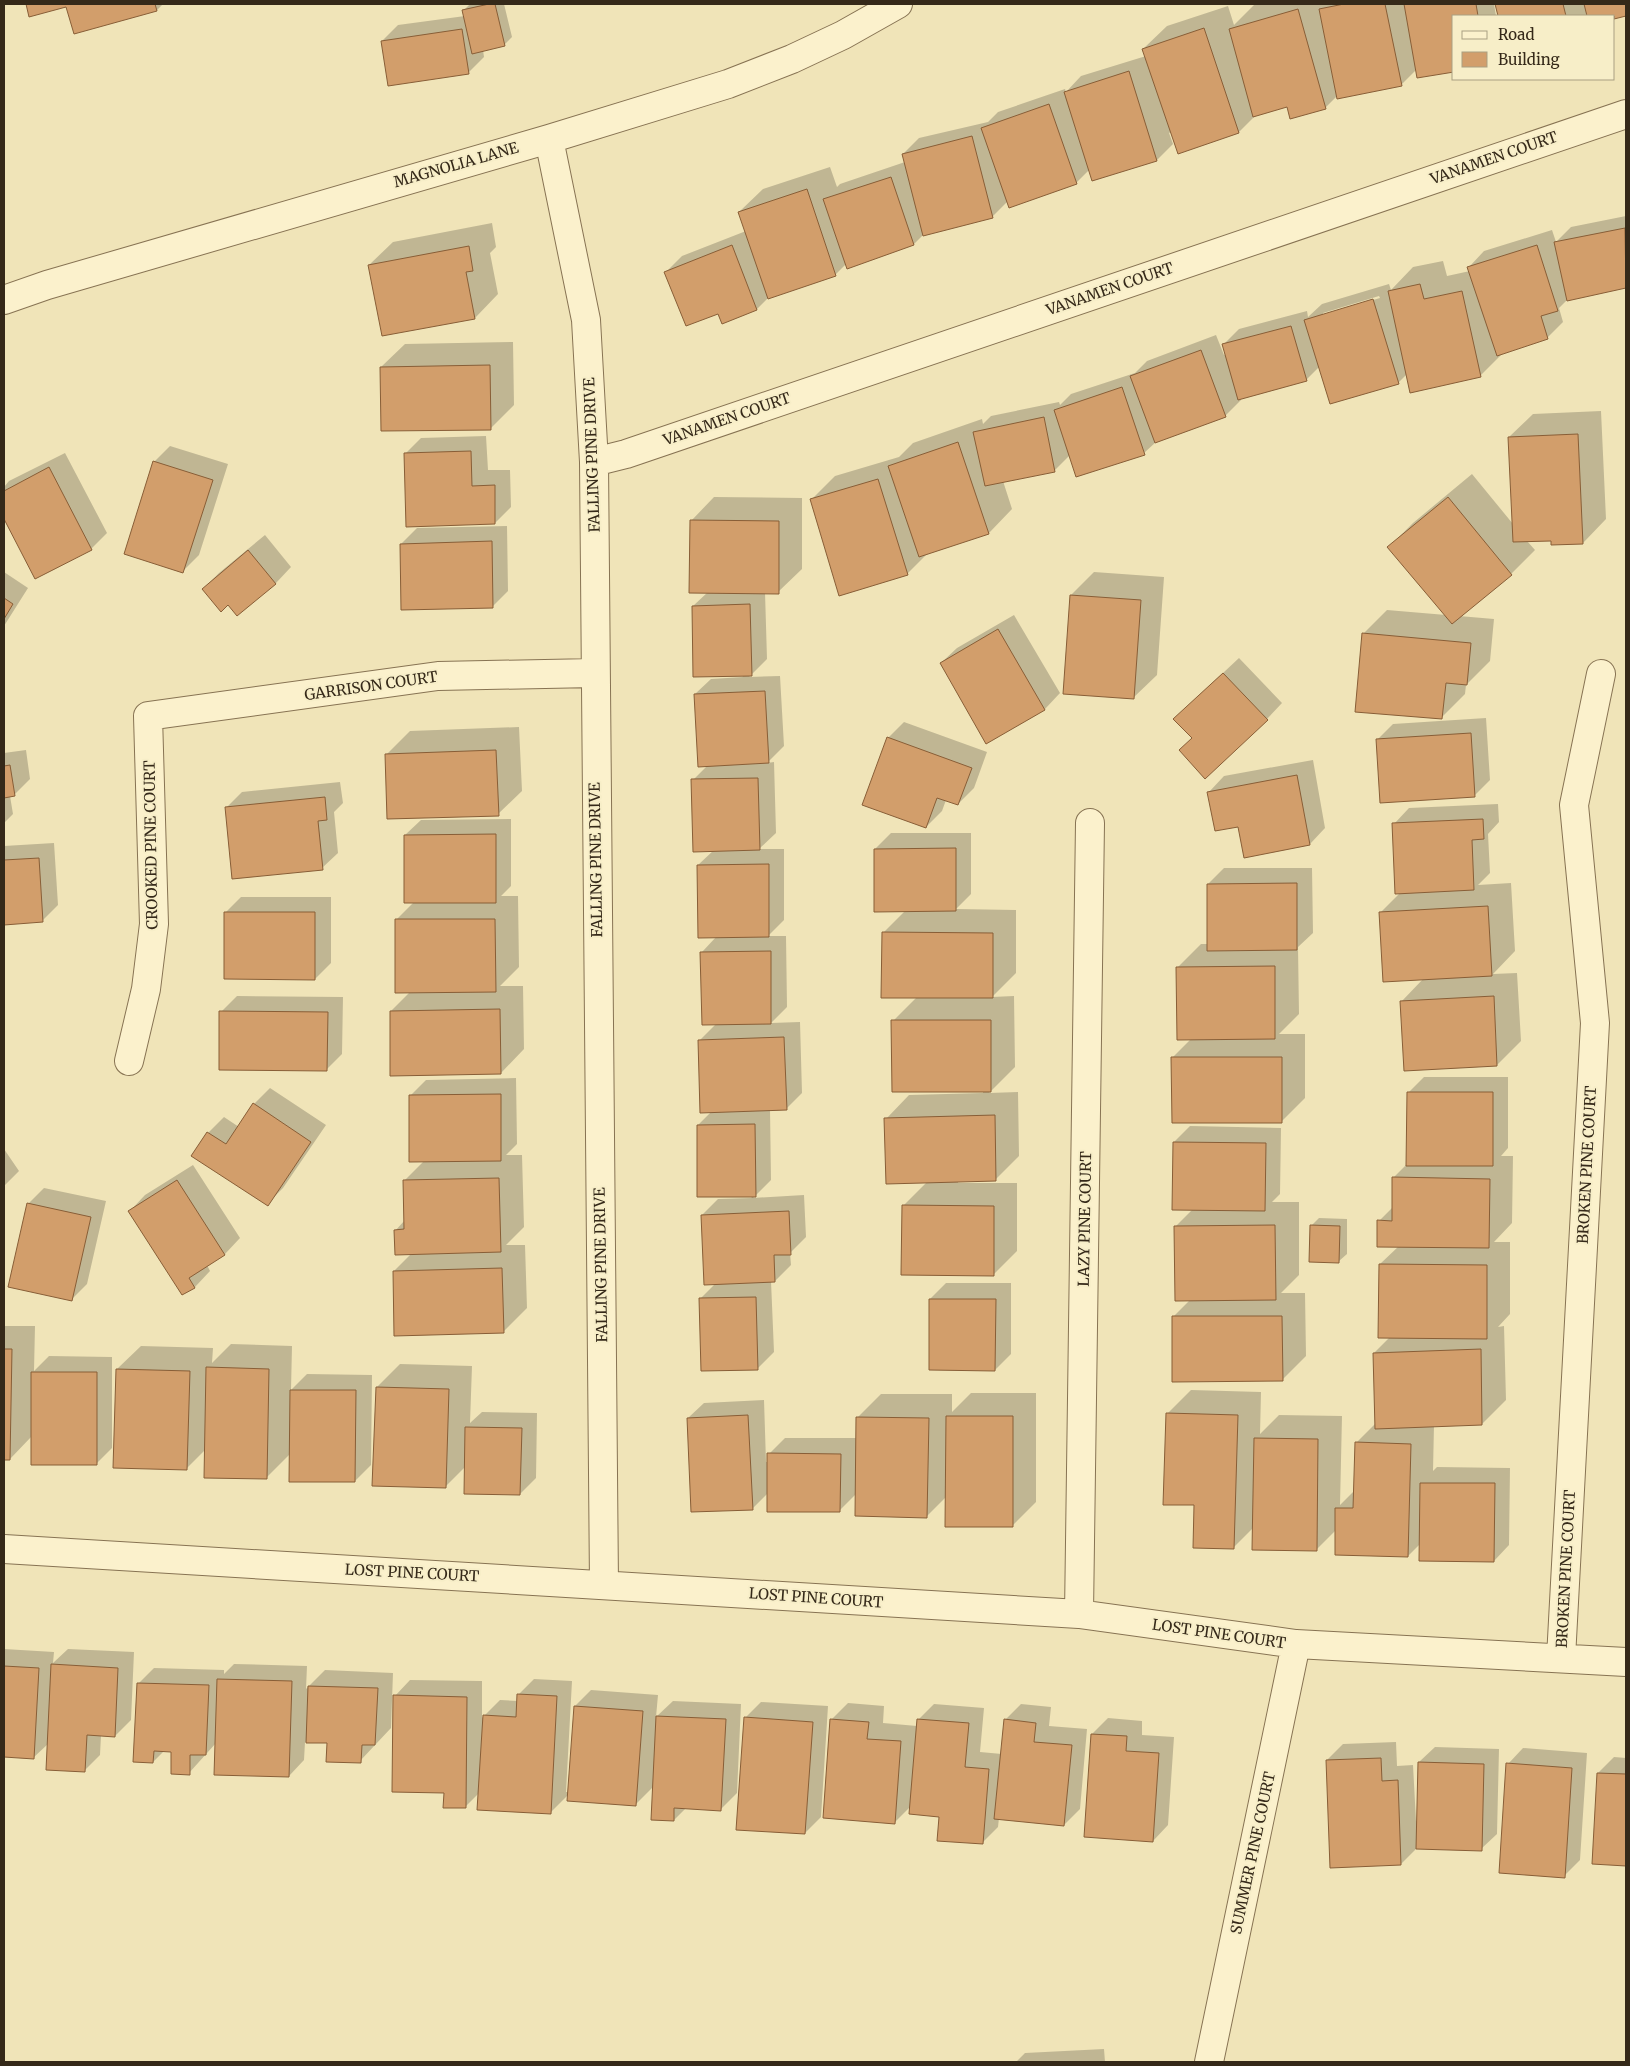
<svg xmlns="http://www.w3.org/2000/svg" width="1630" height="2066" viewBox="0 0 1630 2066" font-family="Merriweather,serif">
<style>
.shadow{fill:#0003;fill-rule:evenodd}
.building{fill:#d29e6b;stroke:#885e37}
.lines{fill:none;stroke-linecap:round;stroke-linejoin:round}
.minor-casing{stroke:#877353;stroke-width:30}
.minor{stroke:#fbf1cc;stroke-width:28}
.labels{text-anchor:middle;stroke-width:4;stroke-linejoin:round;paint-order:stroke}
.street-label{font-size:15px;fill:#352919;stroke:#f7eec8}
</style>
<rect width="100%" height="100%" fill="#f0e4b8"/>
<path class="shadow" d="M27,4h136l-6,6 -90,-5 -37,10z
M470,4h34l8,33 -7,7 -22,6 1,7 -16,16 -86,-32 16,-16 67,-9 -1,-6z
M1259,4h235l2,12h-42l-37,53 -16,16 -64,11 -12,12 -37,-2 -32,9 -17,17 -61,20 -7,-20 -2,1 4,11 -16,16 -64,19 -3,-10 -14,14 -68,18 -16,16 -68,17 -10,10 -67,23 -1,-3 -11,11 -67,23 -11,11 -39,4 -52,-41 16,-16 64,-25 -7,-19 24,-23 67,-22 7,20 3,-3 65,-22 -2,-8 16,-16 69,-16 10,-10 67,-23 1,3 15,-16 65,-20 -3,-7 24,-23 61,-20 6,19 20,-20z
M1496,4h130v10l-12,4v-2h-25l-1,-2 -2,2h-86z
M1626,216v71l-58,12 -9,9 4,14 -16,16 -43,14 -24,24 -73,-2 -9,9 -78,-17 -14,14 -66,18 1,2 -16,16 -69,26 -12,11 -74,2 -16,16 -51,10 9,28 -23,24 -61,20 -21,21 -96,-74 24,-24 64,-19 14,-14 69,-24 1,5 8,-8 68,-14 1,3 11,-11 64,-21 12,-12 69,-26 8,20 2,-1 -3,-9 16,-16 68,-18 1,6 14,-13 67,-20 2,6 22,-23 30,-6 4,15 23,-5 -1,-4 15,-16 68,-21 4,12 15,-15zM1379,296l1,2 -57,17v-2z
M492,223l4,24 -6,6 8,41 -23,24 -106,-53 24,-23z
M513,342l1,63 -24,24 -109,-62 24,-23z
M1601,411l5,108 -23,24 -31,-4 -25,2 8,9 -24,24 -52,42 35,3 -4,42 -24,24 -1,9 -24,24 -78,-84 24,-24 59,5 -57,-68 24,-24 59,-49 41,50 -4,-87 24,-23z
M486,436l2,34h22l1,37 -16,16 -90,-69 16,-16z
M170,446l58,18 -29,91 -16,16 -29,-109z
M65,453l42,80 -16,16 -55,28 -32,-61v-29l5,-6z
M714,497l88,1v71l-24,23h-13l2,67 -18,18 31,-1 4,70 -17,17 7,-1 2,71 -17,16h25v71l-16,16h18l1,71 -16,16 29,-1 2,71 -16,16h-16l1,71 -18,18 51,-3 2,42 -16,16 1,12 -16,16h-4l3,71 -16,16 -58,-69 16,-16 -14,-68 16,-16 34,-1 -54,-73 14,-14 -13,-70 18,-18 -15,-71 15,-16 -19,-71 16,-15 -21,-70 15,-15 -13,-71 16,-15 32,-2 -50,-71 15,-14 -17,-71z
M507,526l1,65 -16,16 -91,-63 16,-16z
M265,535l26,32 -15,16 -39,31 -9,-11 -25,-14 16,-16z
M4,572l24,16 -24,38z
M1094,572l70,5 -7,98 -24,23 -62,-103z
M1014,615l46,78 -15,16 -58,33 -46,-79 16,-15z
M1239,658l43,45 -15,16 -74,19 -2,-35z
M1486,718l4,62 -16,16 -97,-56 16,-16z
M904,722l83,30 -13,36 -16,16 -12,-4 -4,11 -16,16 -38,-89z
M519,727l3,64 -24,23 -112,-59 24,-24z
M26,750l4,29 -16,16 -4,1 3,18 -9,9v-70z
M1313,760l12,68 -15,16 -71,-18 -30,-34 15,-16z
M340,782l3,21 -9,9 4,41 -16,15 -96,-60 16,-16z
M1498,804l1,18 -11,12 2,39 -12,12 33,-2 4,68 -22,23 24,-1 4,68 -24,24 -96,-63 23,-24 -44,-65 20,-20 -6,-69 15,-16z
M511,819v67l-10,10h17l1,71 -19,19h23l1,63 -23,24 -110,-62 19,-19 -14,-72 18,-18 -9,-67 16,-15z
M891,833h80v61l-15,15 60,1v63l-24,24 22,-1 1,71 -26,26 29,-1 1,64 -23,23 -38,1v3h59v68l-24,24 -90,-69 25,-25 -42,-62 23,-24 74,-2v-2l-90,-70 24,-24 -34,-64 23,-23 -31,-61z
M54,843l4,62 -16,16 -38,2v-77z
M1224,868h88l1,65 -15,14 1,67 -20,20h26v64l-23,23 -110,-63 20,-20 -14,-71 23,-23h8l-1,-60z
M241,897h90v66l-16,16 -90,-66z
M237,996l106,1 -1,57 -16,16 -105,-58z
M1424,1077h84v71l-7,8h12l-1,67 -18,19h16v72l-12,13 6,-1 2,74 -24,24 -48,1 -1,46 4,-4 73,1 -1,77 -15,16 -73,-18 -13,13 -72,-26 -20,20 -62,-23 -20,20 -39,-43 -27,-91 23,-23 70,2 -1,42 19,-19 63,1 -2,89 15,-15 1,-47 20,-20 -2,-70 16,-16 -10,-73 19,-18 -20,-25 14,-14v-29l15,-15v-70z
M516,1078l1,66 -11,11h16l2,72 -18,18h19l2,63 -24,24 -109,-61 18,-18 -17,-22 10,-11 -1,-39 20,-20 -14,-65 16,-16z
M270,1088l56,37 -43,63 -16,16 -74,-49 15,-22 16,-16 15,10 15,-23z
M1190,1126l91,2 -1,66 -8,8h27v73l-18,18h24l1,63 -24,24 -109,-63 18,-18 -15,-73 17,-17 -19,-67z
M4,1149l15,22 -15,15z
M193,1165l47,73 -15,16 -18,11 3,6 -15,16 -12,7 -53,-83 15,-16z
M44,1188l62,13 -19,83 -16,16 -43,-96z
M1319,1218l28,1v35l-8,7 -28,-35z
M946,1283h65v71l-16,16 -65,-71z
M4,1326h31l-1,45 15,-15 63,1v91l-16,16 -64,-28 -22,23h-6z
M231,1344l61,2 -1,44 16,-16 65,1 -1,90 -16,16 -65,-27 -24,24 -60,-29 -19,19 -70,-99 24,-23 72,2 -1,15z
M400,1364l72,2 -2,57 12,-11 55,1 -1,65 -16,16 -55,-27 -20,20 -68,-100z
M971,1393h65v109l-24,24 -66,-29 -19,19 -71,-22 -17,17 -71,-18 -16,16 -64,-91 16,-15 60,-3 2,62h3v-8l16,-16h72l1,-21 23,-23h71v18z
M4,1649l50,3 -1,11 15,-14 66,3 -3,68 -16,16 -14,-1 -1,20 -16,16 -35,-28 -16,15 -29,-2z
M234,1664l73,2 -1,23 19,-19 68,3 -2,55 -31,33 -32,-19h-23l-1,18 -15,16 -73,-33 -27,30 -16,-23h-8l-12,12 -15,-78 16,-16 70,2v4z
M534,1679l38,2 -6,111h3l6,-86 16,-16 67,5 -2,22 17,-16 68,3 -4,89 -16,16 -35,-1 -12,12 -20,-34 -18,18 -68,-9 -18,18 -70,-21 -15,15 -20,-16 -51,-94 16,-17 72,1v37l18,-18 18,1 1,-7z
M761,1702l67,4 -7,111 -16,16 -60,-115z
M848,1703l36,3 -1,17 34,3 1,-6 16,-16 50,4 -4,44 22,2 3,-34 16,-16 30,3 -2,19 38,3 -7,80 -16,16 -65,-7 -1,9 -16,16 -41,-27 -30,-10 -17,17 -62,-104z
M1108,1718l34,3v14l32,2 -6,88 -15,16 -61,-107z
M1396,1742l1,24 16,-1 3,56h2l1,-59 16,-15 64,2 -2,85 -16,15 -64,-1 -16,16 -74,-104 16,-16z
M1523,1748l64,5 -7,107 -16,16 -56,-112z
M1614,1757l12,1v107l-33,-2 5,-90z
M1104,2049l1,13h-89l9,-9z
M1388,2061v1h-23z"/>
<path class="building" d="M26,4h129l2,7 -83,23 -8,-27 -37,10z
M489,4h6l10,42 -33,8 -10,-44z
M1344,4h41l17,82 -65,13 -18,-90z
M1404,4h72l2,12h-24v56l-37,6z
M1495,4h68l3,12h-68z
M1584,4h42v12l-12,3v-3h-27z
M1298,9l28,100 -36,10 -3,-12 -34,10 -24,-88z
M1204,28l35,105 -61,21 -36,-105z
M462,29l7,45 -81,12 -7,-45z
M1129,71l28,90 -65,20 -28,-89z
M1049,104l28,80 -68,24 -28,-80z
M972,136l21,82 -70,18 -21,-82z
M891,177l23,68 -67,24 -24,-70z
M807,189l29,87 -68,23 -30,-87z
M1625,228l1,60 -59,13 -13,-59z
M732,245l25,65 -35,14 -4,-10 -32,12 -22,-54z
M1537,245l21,66 -17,5 7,23 -51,17 -30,-89z
M469,246l4,25 -7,1 9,47 -93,17 -14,-71z
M1420,284l4,15 38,-8 19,86 -71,16 -22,-102z
M1373,299l26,85 -69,20 -26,-84z
M1291,326l16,55 -69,19 -16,-56z
M1201,350l25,67 -71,26 -25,-67z
M490,365l1,65 -110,1 -1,-64z
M1122,387l23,68 -69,22 -22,-67z
M1044,417l11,55 -70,14 -12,-54z
M1578,434l5,110 -32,1v-4l-38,1 -5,-105z
M958,442l31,92 -70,23 -31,-91z
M471,451l1,35 23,-1v39l-89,3 -2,-74z
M153,461l60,19 -30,93 -59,-19z
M49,467l43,83 -57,29 -31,-60v-28z
M878,479l30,96 -69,21 -29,-97z
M1448,497l64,78 -60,49 -65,-77z
M690,520l89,1v73l-90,-1z
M492,541l1,67 -92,2 -1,-66z
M248,550l28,34 -39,32 -9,-11 -7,7 -19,-23z
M1070,595l71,5 -7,99 -71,-5z
M4,598l9,6 -9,15z
M750,604l2,72 -59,1 -1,-71z
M998,629l47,81 -59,34 -46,-81z
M1362,633l109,10 -4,42 -21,-2 -4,36 -87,-7z
M1223,673l45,47 -63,59 -26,-29 13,-12 -19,-19z
M765,691l4,72 -71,4 -4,-73z
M1471,733l4,64 -95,6 -4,-64z
M887,737l85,31 -14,37 -21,-7 -11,30 -64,-23z
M496,750l3,66 -112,3 -2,-65z
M10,765l5,31 -11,2v-32z
M1297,775l13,70 -66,13 -6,-31 -23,4 -8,-39z
M758,778l2,72 -67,2 -2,-73z
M325,797l2,23 -9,1 5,49 -91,9 -7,-72z
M1483,819l1,20 -12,1 2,50 -79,4 -3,-71z
M496,834v69h-92v-68z
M956,848v63l-82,1v-63z
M39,858l4,64 -39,3v-65z
M769,864v73l-71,1 -1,-73z
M1297,883v67l-90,1v-67z
M1488,906l4,70 -109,6 -4,-70z
M224,912h91v68l-91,-1z
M395,919h100l1,73 -101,1z
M882,932l111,1v65h-112z
M771,951v73l-69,1 -2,-73z
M1275,966v73l-98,1 -1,-73z
M1494,996l3,70 -93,5 -4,-70z
M500,1009l1,65 -111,2v-65z
M219,1011l109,1 -1,59 -108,-1z
M891,1020h100v72h-99z
M784,1037l3,73 -87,3 -2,-73z
M1171,1057h111v66h-110z
M1407,1092h86v74h-87z
M501,1094v67l-92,1v-67z
M253,1103l58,39 -43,64 -77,-50 16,-24 19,12z
M995,1115l1,66 -110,3 -2,-66z
M755,1124l1,73h-59v-72z
M1173,1142l93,1 -1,68 -93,-1z
M1392,1177l98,2 -1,69 -112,-1v-27l15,1z
M499,1178l2,74 -106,3 -1,-25 10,-1 -1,-49z
M177,1180l48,75 -36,23 6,10 -13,7 -54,-84z
M27,1203l64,14 -19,84 -64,-14z
M902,1205l92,1v70l-93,-1z
M789,1211l2,44h-17l1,27 -71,3 -3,-70z
M1275,1225l1,75 -101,1 -1,-75z
M1310,1225l30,1 -1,37 -30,-1z
M1379,1264l108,1v74l-109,-1z
M502,1268l2,65 -110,3 -1,-65z
M756,1297l2,73 -57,1 -2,-73z
M929,1299h67l-1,72 -66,-1z
M1172,1316h110l1,65 -111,1z
M4,1349h8l-2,111h-6z
M1481,1349l1,76 -107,4 -2,-76z
M206,1367l63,2 -2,110 -63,-1z
M116,1369l74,2 -3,99 -74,-2z
M31,1372h66v93h-66z
M376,1387l73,2 -3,99 -74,-2z
M290,1390h66l-1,92h-66z
M1166,1413l72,2 -4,134 -41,-1 1,-43h-31z
M748,1415l5,95 -62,2 -4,-94z
M946,1416h67v111h-68z
M856,1417l73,1 -2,100 -72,-2z
M465,1427l57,1 -2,67 -56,-1z
M1254,1438l64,1 -1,112 -65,-1z
M1355,1442l56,2 -3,113 -73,-2v-47h18z
M767,1453l74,1 -1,58h-73z
M1420,1483h75l-1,79 -75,-1z
M51,1664l67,4 -3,69 -28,-2 -2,37 -39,-2z
M4,1666l35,2 -5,91 -30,-2z
M217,1679l75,2 -3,96 -75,-2z
M137,1683l72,2 -3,70h-16v20l-19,-1v-22l-17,-1 -1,12 -20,-1z
M308,1686l70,2 -3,57h-13l-1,18 -35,-1 1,-19h-21z
M517,1694l40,2 -6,118 -74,-4 6,-95 33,2z
M393,1695l74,2 -1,111h-23l1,-15 -52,-1z
M574,1706l69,5 -7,95 -69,-5z
M656,1716l70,3 -5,92 -47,-3v13l-23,-1z
M744,1717l69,5 -8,112 -69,-4z
M830,1719l39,3 -2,17 34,2 -6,83 -72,-6z
M917,1719l52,4 -4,44 24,2 -6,75 -46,-3 2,-24 -30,-3z
M1004,1719l32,4 -2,19 38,3 -8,81 -70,-7z
M1091,1734l36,2 -1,15 33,2 -6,89 -69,-5z
M1381,1758l1,23 16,-1 3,85 -71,3 -4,-108z
M1418,1762l66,2 -2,87 -66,-2z
M1506,1763l66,5 -7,110 -66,-5z
M1597,1773l29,1v92l-34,-2z"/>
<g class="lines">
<defs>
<path id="minor" d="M549,139l37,181 8,142 10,1123
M4,300l43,-15 502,-146 179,-55 64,-25 51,-24 55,-31
M594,462l32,-8 1000,-340
M129,1061l17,-72 8,-65 -6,-208 290,-40 156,-3
M4,1549l1075,65 217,30 330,18
M1079,1614l11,-791
M1561,1658l34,-635 -21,-218 27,-131
M1209,2062l87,-418"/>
</defs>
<use href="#minor" class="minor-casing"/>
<use href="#minor" class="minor"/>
</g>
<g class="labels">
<g class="street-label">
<text transform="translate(1494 158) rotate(-19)" y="5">VANAMEN COURT</text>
<text transform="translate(456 165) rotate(-16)" y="5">MAGNOLIA LANE</text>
<text transform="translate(1110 289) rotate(-19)" y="5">VANAMEN COURT</text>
<text transform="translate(727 419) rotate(-19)" y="5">VANAMEN COURT</text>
<text transform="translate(592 455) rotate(-92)" y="5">FALLING PINE DRIVE</text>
<text transform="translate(371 686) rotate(-8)" y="5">GARRISON COURT</text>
<text transform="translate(151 845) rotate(-91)" y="5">CROOKED PINE COURT</text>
<text transform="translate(596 860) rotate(-91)" y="5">FALLING PINE DRIVE</text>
<text transform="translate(1587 1165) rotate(-87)" y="5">BROKEN PINE COURT</text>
<text transform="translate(1085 1219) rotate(-89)" y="5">LAZY PINE COURT</text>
<text transform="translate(601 1265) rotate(-91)" y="5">FALLING PINE DRIVE</text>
<text transform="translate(1566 1569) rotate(-87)" y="5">BROKEN PINE COURT</text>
<text transform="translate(412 1573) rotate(3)" y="5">LOST PINE COURT</text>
<text transform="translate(816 1598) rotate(4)" y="5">LOST PINE COURT</text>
<text transform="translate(1219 1634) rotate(8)" y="5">LOST PINE COURT</text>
<text transform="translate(1253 1853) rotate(-78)" y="5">SUMMER PINE COURT</text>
</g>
</g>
<rect width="1630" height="2066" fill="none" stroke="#352919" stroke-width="10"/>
<rect x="1452" y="15" width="162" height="65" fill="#f7eec8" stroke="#a99f82"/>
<rect x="1462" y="31" width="25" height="8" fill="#fbf1cc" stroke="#a99f82"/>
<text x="1498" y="40" font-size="15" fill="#352919">Road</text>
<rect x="1462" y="52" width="25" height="15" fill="#d29e6b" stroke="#a99f82"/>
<text x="1498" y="65" font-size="15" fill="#352919">Building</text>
</svg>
